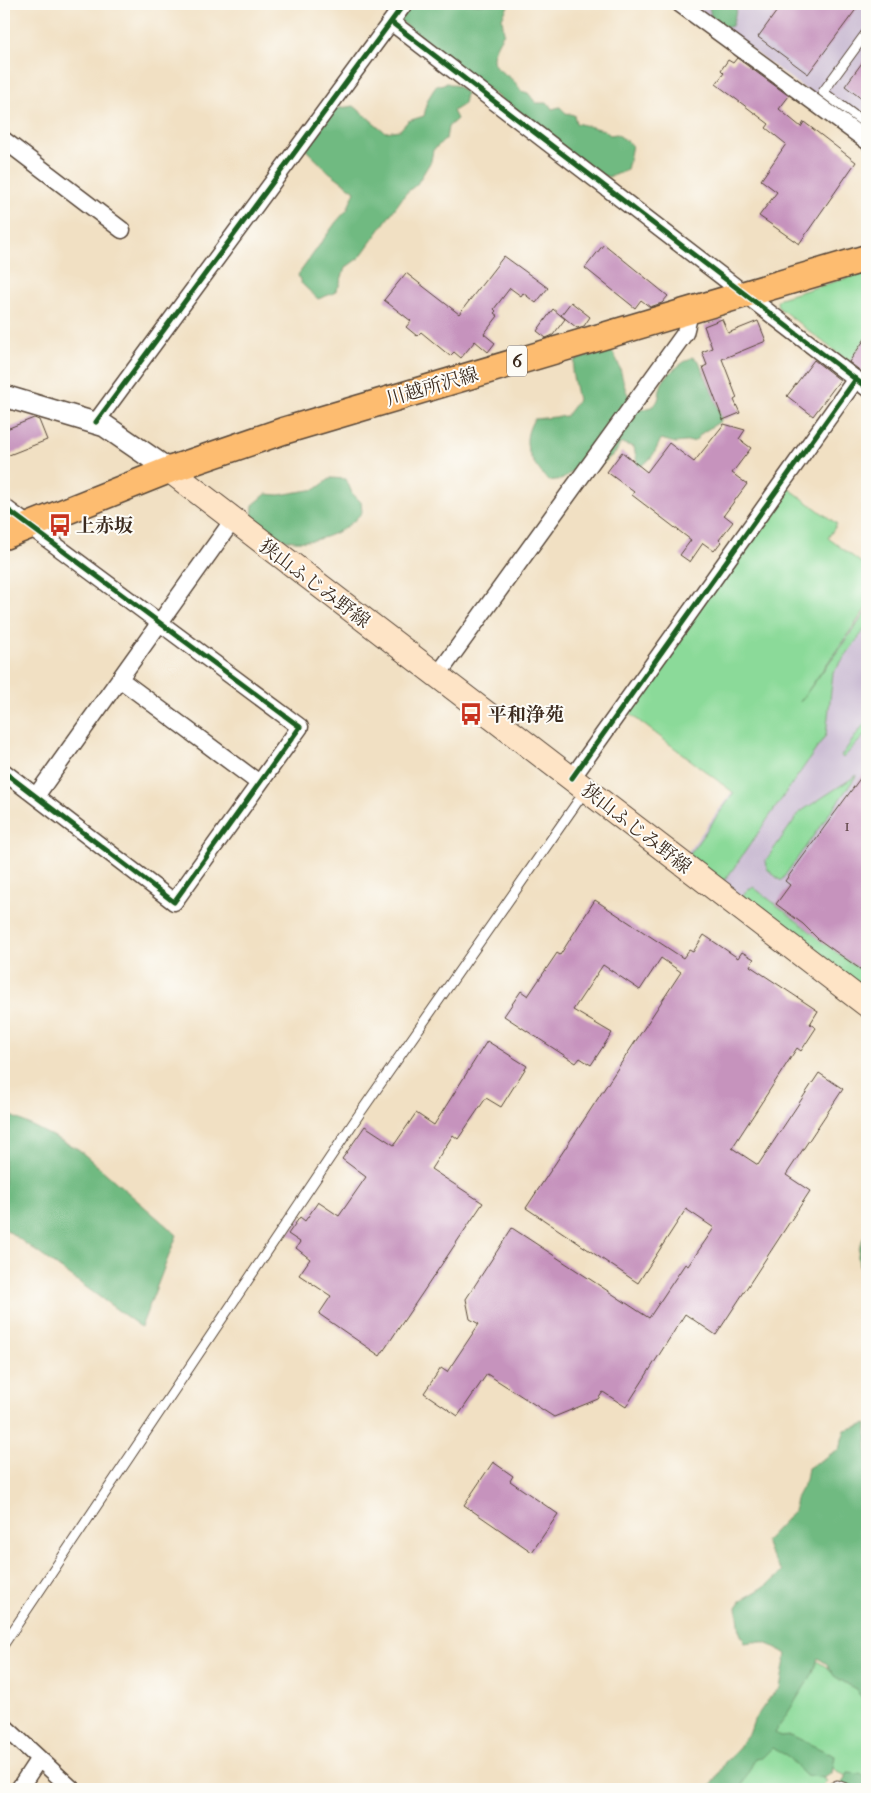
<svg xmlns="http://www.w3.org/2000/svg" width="871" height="1793" viewBox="0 0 871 1793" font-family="'IM FELL French Canon','Noto Serif JP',serif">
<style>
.industrial{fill:#ccbed4}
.green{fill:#8bda99;stroke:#63825c}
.forest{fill:#70ba81;stroke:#567250}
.building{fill:#c693bd}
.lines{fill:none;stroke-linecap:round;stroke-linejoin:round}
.service-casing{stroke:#564537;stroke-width:11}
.minor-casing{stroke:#564537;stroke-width:19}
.tertiary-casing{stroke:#564537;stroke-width:24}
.secondary-casing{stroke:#564537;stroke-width:26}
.primary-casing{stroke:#564537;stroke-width:29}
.service{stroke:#fff;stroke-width:9}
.minor{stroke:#fff;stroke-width:16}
.tertiary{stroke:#fff;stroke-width:21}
.secondary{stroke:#fee4c6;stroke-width:24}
.primary{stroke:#fdbc70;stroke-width:26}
.cycleway-casing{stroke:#fdfcf7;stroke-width:8}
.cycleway{stroke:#1b5e20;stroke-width:5}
.labels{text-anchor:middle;stroke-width:4;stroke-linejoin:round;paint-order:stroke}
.number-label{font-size:16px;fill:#5e4446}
.shield{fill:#fdfcf7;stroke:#75695f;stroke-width:1}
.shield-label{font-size:18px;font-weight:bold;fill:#3b2a1e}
.street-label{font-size:19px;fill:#3b2a1e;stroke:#fdfcf7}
.poi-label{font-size:19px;font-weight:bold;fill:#3b2a1e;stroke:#fdfcf7;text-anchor:start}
</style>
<rect width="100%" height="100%" fill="#fdfcf7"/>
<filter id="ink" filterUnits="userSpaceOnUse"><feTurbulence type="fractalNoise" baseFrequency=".02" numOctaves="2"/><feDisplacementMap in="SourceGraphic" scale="10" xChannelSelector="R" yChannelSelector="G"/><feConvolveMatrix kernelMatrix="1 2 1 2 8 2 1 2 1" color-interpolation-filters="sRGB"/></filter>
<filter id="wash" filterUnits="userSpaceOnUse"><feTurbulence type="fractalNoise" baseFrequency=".0096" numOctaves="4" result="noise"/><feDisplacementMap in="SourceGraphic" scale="20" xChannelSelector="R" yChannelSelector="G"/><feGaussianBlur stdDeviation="1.12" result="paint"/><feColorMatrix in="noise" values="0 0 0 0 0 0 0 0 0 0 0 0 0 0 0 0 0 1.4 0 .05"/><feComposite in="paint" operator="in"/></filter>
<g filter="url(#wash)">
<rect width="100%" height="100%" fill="#f1e0c3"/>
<path class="industrial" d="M690,4h177v131z
M867,609v384l-183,-136z"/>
<path class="green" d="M867,272v65l-18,25 -71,-55 -1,-5 3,-4z
M787,487l50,37 -9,14 39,29v40l-67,95 67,-91v15l-34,47 -7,62 -100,144 -5,1 -33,-24 46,-63 -108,-82z
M867,720v13l-24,25 -2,-2z
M857,775l-76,106 -14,-12 -1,-9 34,-48z
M753,887c39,29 75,60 114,88v18l-127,-94 8,-10z
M817,1661l50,32v96l-94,-57z
M765,1741l62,40 -6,8h-87z"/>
<path class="forest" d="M409,4h100l-7,14 2,15c-28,42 5,33 17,58l7,2 8,10h12l4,6 8,-2 6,6 8,2 2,8 28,7 6,5 7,-1 15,11 -5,25 -18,7 -12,-3 -199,-155z
M706,4h32l-6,22 -9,2 -12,-11 -2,-11z
M447,83l10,3 9,7 -2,11 -11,7 4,8 -9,8 -2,12 -13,11 -2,11 -14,23 -11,9 -46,64 -15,11 -6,18 -5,7 -16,6 -17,-16 -3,-8 38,-53 11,-12 8,-19 -26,-19 -25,-24 28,-39 22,-3 31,26 15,-2 8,-9 16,-5 4,-17 8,-13z
M610,350c13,12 10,33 20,48 2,5 8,9 11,12 28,-6 11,-18 26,-34 7,-8 17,-14 25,-19l7,4c7,20 20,40 22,60l-19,12 -7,8 -20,2 -14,-4c-6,13 -9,22 -23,28l-4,-20 -13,-4 -5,9 -18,15 -17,-3 -18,15 -15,2c-18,-22 -29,-36 -14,-62l32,-3 12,-16 -6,-28 3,-12z
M331,478l15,1 6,14 9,9 1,10c-18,24 -62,39 -90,22 -7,-4 -14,-13 -20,-18l1,-11 13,-11 13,1 37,-6z
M4,1112l74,37 99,86 -36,92 -137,-99z
M867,1230v49h-2c-11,-21 -8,-28 2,-49z
M867,1424v279l-6,-5 -4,-8 -23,-14 -7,-12 -9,-6 -5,15 -38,60 5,3 11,-1 44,21 -3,17 -8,5 -19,-3 -19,-20 -14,-7 -10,10 -7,1 -15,30h-30l15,-27 13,-13 5,-9 7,-8 4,-12 17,-24 9,-8 6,-34c-14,-9 -24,-15 -41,-11l-5,-10 -3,-26 5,-7 27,-16 13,-12 -13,-20 -4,-11 29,-30 2,-13 10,-18 2,-12 31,-19 6,-19z
M847,1773l14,1 6,6v9h-28z"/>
<g id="blocks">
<path class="building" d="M782,4h78l-52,70 -50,-37z
M867,56v47l-22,-17z
M737,58l52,38 -10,13 22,18 3,-5 52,40 -57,82 -40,-28 18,-24 -16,-12 25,-36 -20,-16 3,-4 -53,-40 8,-11 -3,-3 7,-10 5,3z
M604,244l64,52 -6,7 -12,4 -9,-7 -6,8 -50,-40z
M504,256l44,32 -12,15 -13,-10 -2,3 -11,-8 -16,21 2,2 -2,2 4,3 -14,18 11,9 -7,9 -13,-11 -14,17 -7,-6 -4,4 -29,-24 -4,4 -11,-9 5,-6 -27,-21 22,-27 53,41z
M571,302l19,15 -6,9 -7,2 -16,-13z
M553,309l12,10 -12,16 -7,3 -9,-7z
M722,319l6,14 30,-12 8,20 -44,18 15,39 -3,2 6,13 -17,7 -20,-53 4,-2 -5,-13 10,-4 -8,-22z
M867,336v40l-18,-14z
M814,360l26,20 -27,36 -26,-20z
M34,418l5,2 8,20 -43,17v-27z
M724,424l21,6 -6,9 12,9 -19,25 15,11 -23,31 9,7 -14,18 2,2 -7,9 -11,-8 -13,19 -10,-7 11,-15 -59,-45 2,-3 -27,-20 15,-20 25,20 22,-29 25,19z
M867,769v205l-49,-35 -15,-15 -27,-20 14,-19 -5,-4z
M595,900l88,58 6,-8 4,2 11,-17 34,23 4,-6 12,7 -4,7 68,45 -8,13 6,4 -15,23 -4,-3 -65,100 26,17 61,-92 24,16 -57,86 24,16 -94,144 -31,-21 -59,93 -23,-15 -5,7 -44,18 -67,-43 -29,42 -34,-23 17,-25 6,4 32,-48 -9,-5 -4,-20 46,-71 137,90 36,-54 3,2 26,-38 -28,-19 -48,74 -112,-75 155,-236 -20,-14 -21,32 -37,-25 -30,45 39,23 -21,32 -11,-7 -4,5 -72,-47 17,-25 7,5 29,-43 3,2z
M487,1041l40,25 -26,41 -15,-9 -28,41 -5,-4 -22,34 52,34 -103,153 -61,-42 12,-18 -32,-21 11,-16 -14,-11 4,-6 -12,-8 12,-17 5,4 13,-19 21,14 27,-39 -24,-18 23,-33 29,19 22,-32 18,12z
M493,1462l20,14 -3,5 48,33 -26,38 -68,-47z"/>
</g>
</g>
<g filter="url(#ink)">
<use href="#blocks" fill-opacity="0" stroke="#564537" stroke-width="1"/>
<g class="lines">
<defs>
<path id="service" d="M867,32l-44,60 44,33
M4,1644l356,-531 225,-322
M830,1789l7,-4 11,4"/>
<path id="minor" d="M680,4l187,137
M391,22l476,366
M4,140l118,90
M96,422l308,-418
M4,507l296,220 -126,175 -170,-130
M437,676l248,-343 6,-24
M121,680l138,103
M572,778l284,-399
M36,796l197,-276
M4,1726l68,63
M19,1789l19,-29"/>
<path id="tertiary" d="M4,396l101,30 64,44"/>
<path id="secondary" d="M169,470l698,535"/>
<path id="primary" d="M4,536l165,-66 114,-39 584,-173"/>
</defs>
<use href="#service" class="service-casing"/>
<use href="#minor" class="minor-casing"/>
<use href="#tertiary" class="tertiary-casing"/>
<use href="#secondary" class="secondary-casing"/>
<use href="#primary" class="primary-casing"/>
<use href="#service" class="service"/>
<use href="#minor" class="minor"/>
<use href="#tertiary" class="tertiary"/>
<use href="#secondary" class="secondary"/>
<use href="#primary" class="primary"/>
<defs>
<path id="cycleway" d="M391,22l476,366
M96,422l308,-418
M4,507l296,220 -126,175 -170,-130
M572,778l284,-399"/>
</defs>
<use href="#cycleway" class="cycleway-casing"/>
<use href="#cycleway" class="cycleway"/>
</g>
</g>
<defs>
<symbol id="bus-bare" viewBox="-9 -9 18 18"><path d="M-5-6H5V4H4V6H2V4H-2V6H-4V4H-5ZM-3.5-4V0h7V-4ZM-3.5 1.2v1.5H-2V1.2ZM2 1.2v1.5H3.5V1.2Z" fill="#c8321e" stroke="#fdfcf7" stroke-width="2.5" paint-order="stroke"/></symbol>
</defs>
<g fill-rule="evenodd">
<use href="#bus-bare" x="44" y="509" width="32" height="32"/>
<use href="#bus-bare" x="455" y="698" width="32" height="32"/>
</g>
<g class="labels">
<g class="number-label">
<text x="847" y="831">1</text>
</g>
<rect class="shield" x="507" y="345.5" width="20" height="31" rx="4"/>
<g class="shield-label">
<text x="517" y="367">6</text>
</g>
<g class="street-label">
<text transform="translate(432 386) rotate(-16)" y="7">川越所沢線</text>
<text transform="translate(315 583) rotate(37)" y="7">狭山ふじみ野線</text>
<text transform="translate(637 828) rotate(38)" y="7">狭山ふじみ野線</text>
</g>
<g class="poi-label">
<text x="76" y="532">上赤坂</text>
<text x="488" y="721">平和浄苑</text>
</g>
</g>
<rect width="871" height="1793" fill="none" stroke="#fdfcf7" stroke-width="20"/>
</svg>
